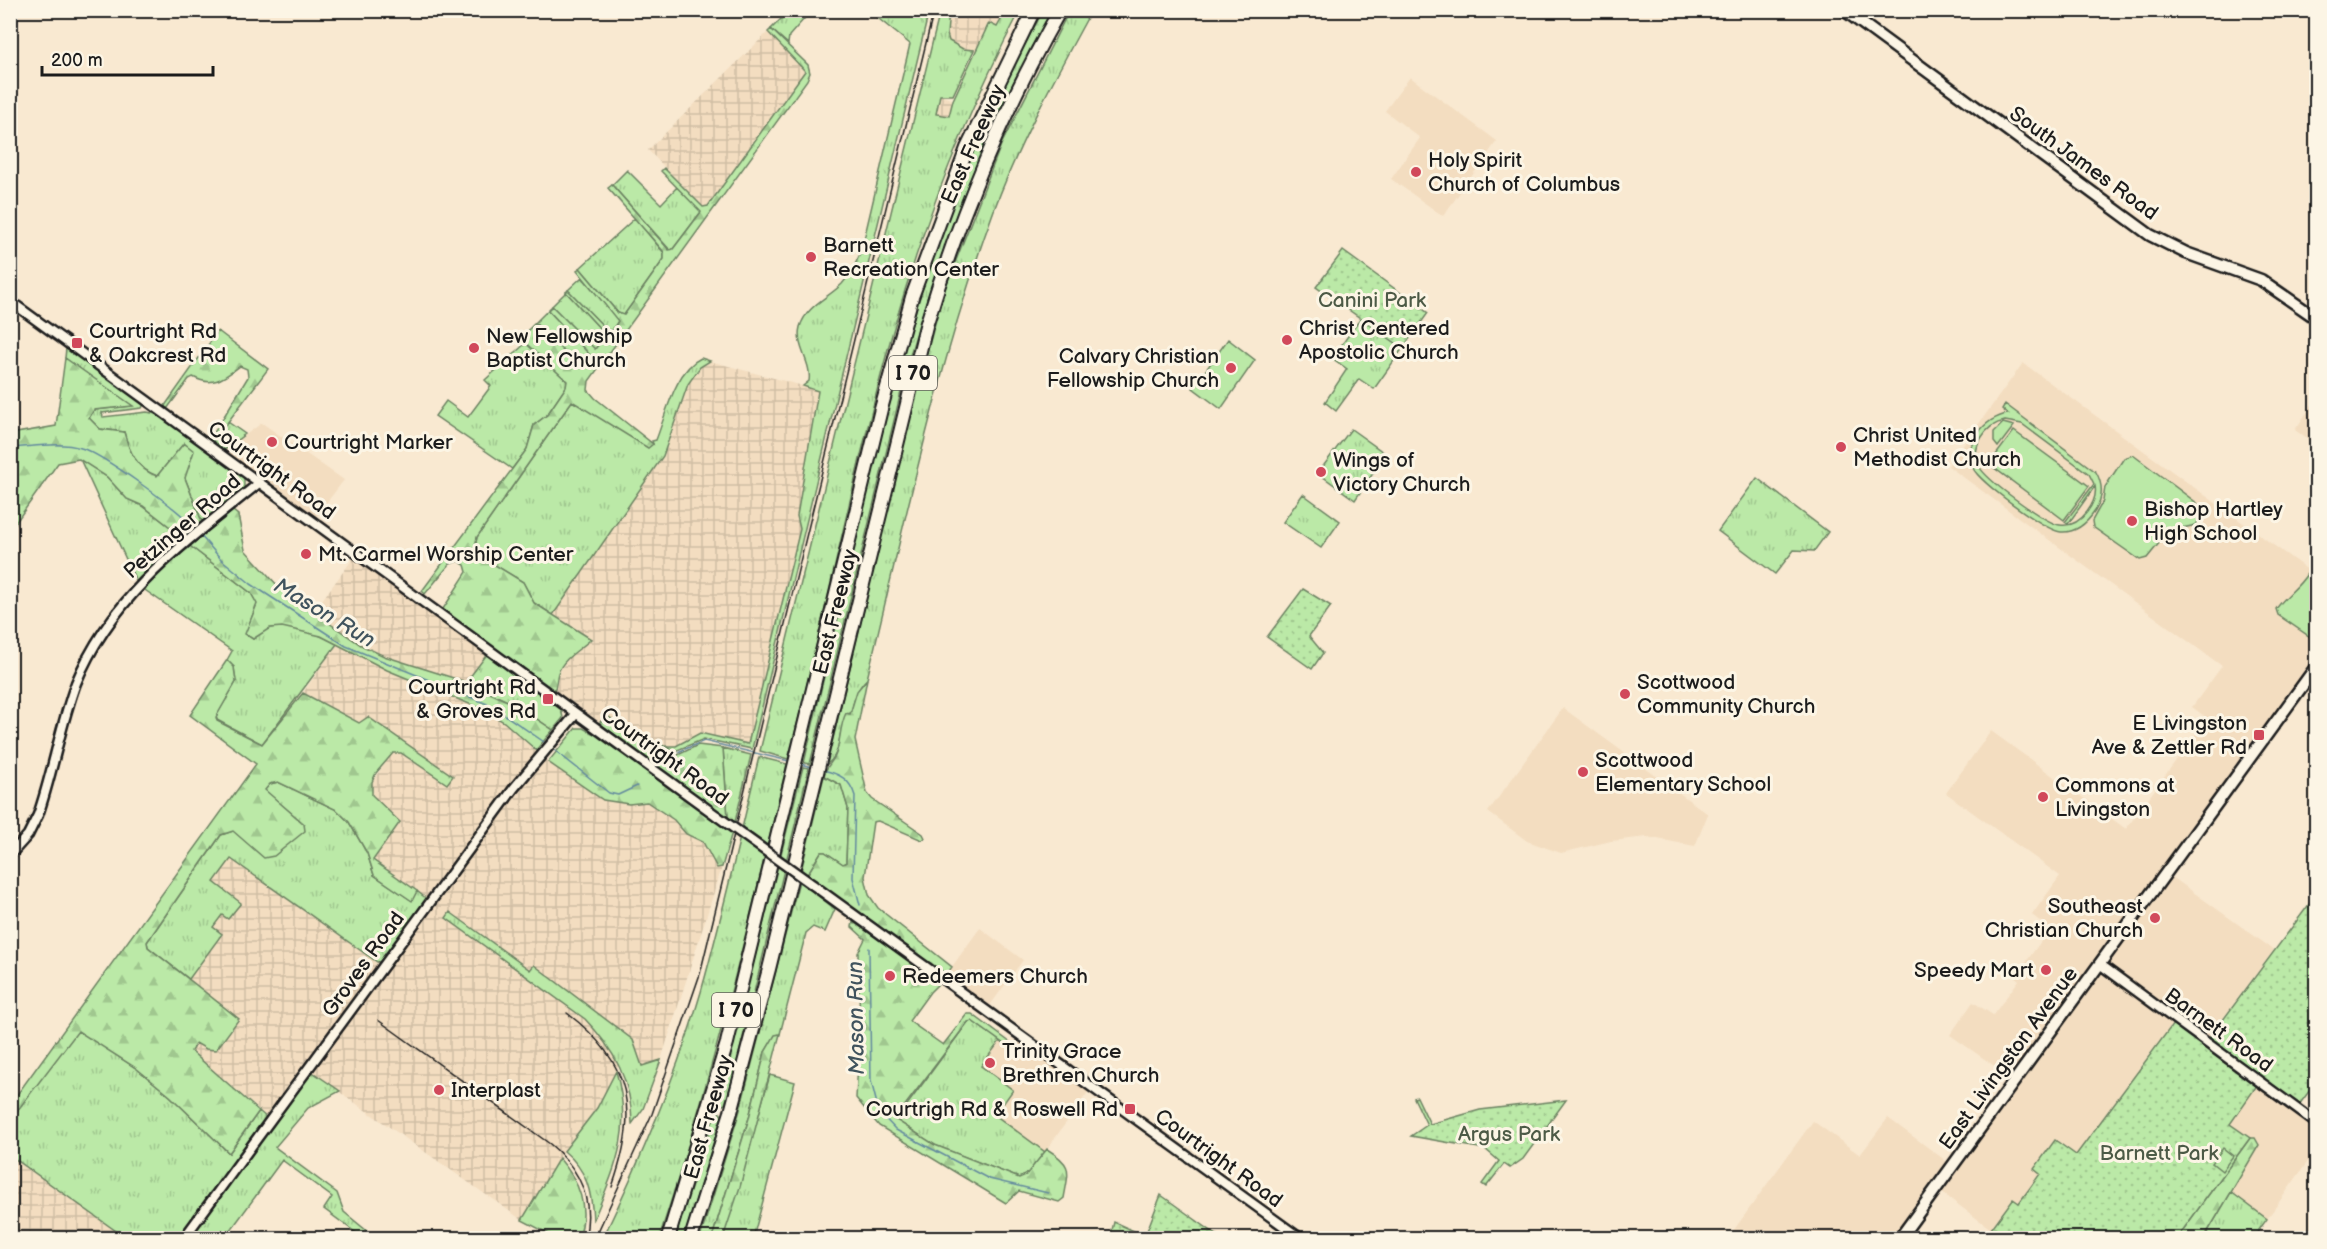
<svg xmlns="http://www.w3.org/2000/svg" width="2327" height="1249" viewBox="0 0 2327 1249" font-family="'Balsamiq Sans',sans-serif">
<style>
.built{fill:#f3ddc0}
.industrial{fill:url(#industrial-grid)}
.grass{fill:url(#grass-tufts);stroke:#6c8262;stroke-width:1.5}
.forest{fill:url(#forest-firs);stroke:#6c8262;stroke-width:1.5}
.park{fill:url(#park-dots);stroke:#6c8262;stroke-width:1.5}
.pitch{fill:#bbe9a7;stroke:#6c8262;stroke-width:1.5;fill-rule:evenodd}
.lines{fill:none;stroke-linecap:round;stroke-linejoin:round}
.stream{stroke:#638a9e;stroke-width:1.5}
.minor-casing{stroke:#1c1c1c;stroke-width:13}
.major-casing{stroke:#1c1c1c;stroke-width:15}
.highway-casing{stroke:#1c1c1c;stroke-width:16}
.minor{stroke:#fcf5e5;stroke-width:8}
.major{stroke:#fcf5e5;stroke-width:10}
.highway{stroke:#fcf5e5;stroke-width:12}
.rail{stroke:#1c1c1c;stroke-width:1.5}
.minor-bridge-casing{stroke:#1c1c1c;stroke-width:13;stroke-linecap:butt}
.minor-bridge{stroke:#fcf5e5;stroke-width:8}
.poi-dot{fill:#d1495b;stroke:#fcf5e5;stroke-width:2}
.labels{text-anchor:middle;stroke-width:6;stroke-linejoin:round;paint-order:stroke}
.shield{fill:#fcf5e5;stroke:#5f5d58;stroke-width:1.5}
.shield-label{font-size:20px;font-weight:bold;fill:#1c1c1c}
.street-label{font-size:21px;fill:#1c1c1c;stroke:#fcf5e5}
.poi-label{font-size:21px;fill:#1c1c1c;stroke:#fcf5e5;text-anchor:start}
.park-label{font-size:21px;fill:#4c5a46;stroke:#fcf5e5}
.water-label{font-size:22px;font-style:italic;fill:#40535d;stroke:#fcf5e5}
</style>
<defs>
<pattern id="industrial-grid" width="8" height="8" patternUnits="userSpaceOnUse" patternTransform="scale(1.5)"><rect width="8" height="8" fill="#f3ddc0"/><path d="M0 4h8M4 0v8" fill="none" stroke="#d0bda4"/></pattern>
<pattern id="grass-tufts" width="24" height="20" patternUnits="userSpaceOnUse" patternTransform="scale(1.5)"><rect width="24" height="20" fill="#bbe9a7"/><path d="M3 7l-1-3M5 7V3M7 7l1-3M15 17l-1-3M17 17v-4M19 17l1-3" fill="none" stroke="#a0c78f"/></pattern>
<pattern id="forest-firs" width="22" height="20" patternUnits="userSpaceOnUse" patternTransform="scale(1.5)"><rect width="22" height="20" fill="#bbe9a7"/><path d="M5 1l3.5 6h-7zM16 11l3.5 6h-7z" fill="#a0c78f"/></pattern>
<pattern id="park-dots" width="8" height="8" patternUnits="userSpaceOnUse" patternTransform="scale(1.5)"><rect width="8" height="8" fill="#bbe9a7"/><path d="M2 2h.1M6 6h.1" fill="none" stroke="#a0c78f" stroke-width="1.8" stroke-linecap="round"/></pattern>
</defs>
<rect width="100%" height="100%" fill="#f9e9d1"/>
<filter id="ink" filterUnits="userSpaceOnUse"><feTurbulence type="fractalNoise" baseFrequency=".0167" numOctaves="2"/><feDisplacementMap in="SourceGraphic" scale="12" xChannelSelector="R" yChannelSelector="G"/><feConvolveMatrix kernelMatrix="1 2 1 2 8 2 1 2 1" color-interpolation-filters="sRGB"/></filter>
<g filter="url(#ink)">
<path class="built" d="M1410,77l87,64 -54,75 -52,-37 29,-41 -35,-27z
M2023,363l293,213v116l-17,-12 -20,27 5,5 -116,162 106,76 -71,95 -31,-21 -96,131 -20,-15 -22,30 6,4 -21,30 -7,-5 -21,30 -54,-40 -36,49h-173l85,-117 47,34 28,-37 65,48 63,-85 -66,-46 23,-33 20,13 26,-35 -4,-3 35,-48 -18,-14 28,-39 -114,-83 45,-62 135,98 81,-111 -15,-11 30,-41 -274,-200z
M2316,399v47l-21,-16z
M262,423l82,57 -30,39 -91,-68z
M1563,708l145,106 -13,32 -48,-9 -36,4 -50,12 -34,-12 -39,-29z
M980,928l43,32 -37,51 -43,-32z
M1021,1037l70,51 -46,64 -50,-37 -14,-49 19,-25 11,8z
M2262,1078l37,27 -2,3 19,14v28l-49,69 -36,-27 28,-50 -9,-4 -20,-14z"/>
<path class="industrial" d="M949,11h57l-9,16 -8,-3 -12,27 -14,-2 -14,-8 -2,-7z
M768,32l38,39 -98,135 -5,1 -55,-57z
M940,95l13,5 -3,17 -14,-3z
M710,361l108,29 -21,126 3,13 -52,216 -48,-12 -24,13h-9l-39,-17 -21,-13 -8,7 -45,-32 3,-6 1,-11 12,-19 21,-16 -38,-24 110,-159 25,-72 12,-17z
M355,556l133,97 -22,29 -82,-26 -23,-11 -48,-33z
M337,644l50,26 97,40 20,12 44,39 55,39 26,4 18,-2 27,18 12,14 17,8 14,25h5l-61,193 -19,6 -9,-26 -99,-75 -4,5 -79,-58 -5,5 139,102 17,18 17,27 -22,44 -38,50 -37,62 -211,-148 -38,50 -82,-71 5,-8 -7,-64 33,-45 -10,-6 10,-14 -8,-32 17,-23 146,103 50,-63 -54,-39 -1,-78 20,-29h9l46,31 -88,-61 -56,-30z
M11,1156l115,82h-115z"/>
<path class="grass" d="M789,11h22l-22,25 -1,8 -17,-15z
M869,11h8l7,5 4,-5h41l-177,738 -48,-10 -29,12 -8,-5h9l24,-13 48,11 52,-215 -3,-13 21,-125 -15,-5 6,-5c3,-19 -14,-34 -9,-54 6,-21 28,-29 42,-43 9,-10 14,-21 19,-32l49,-208z
M940,11h9l-2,23 2,7 14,8 11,1 -21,45h-13l-4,19 13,2 4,-16 36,-77 8,4 9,-16h14c-53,101 -96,210 -127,320 -40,141 -67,286 -105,428l-28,-8z
M1043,11h8c-62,109 -106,224 -141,344l-100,409 -6,-1c45,-190 83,-391 153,-573 24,-62 54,-121 86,-179z
M1069,11h22c-35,64 -71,130 -97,199 -56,152 -89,312 -127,469 -10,8 -14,23 -16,36l-4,-1c-10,15 -4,40 -20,50l87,-365 30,-108 57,-146z
M627,170l34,34 16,-17 22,21 2,4 -28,37 -3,1 -58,-65z
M635,218l29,35v6l-40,56 -6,-2 -38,-45z
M582,277l35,41 1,3 -6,9 -4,1 -40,-41z
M566,292l40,43 -11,15 -43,-44z
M548,310l43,46 -6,11 -5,1 -45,-45z
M1361,318l42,30 -29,41 -15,-10 -23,32 -11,-9 22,-33 -15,-11z
M1228,339l27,21 -34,49 -28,-21z
M526,343l41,38 -1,6 -19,28 -13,10 -7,24 -15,20 -77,-53 11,-15 22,16 23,-31 -6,-6z
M66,348l78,56 -2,4 -40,5 1,4 44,-5 14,3 83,62v12l-42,33 -17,-44 -1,-35 -27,33c-20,-7 -28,-25 -33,-44l-24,-3 -11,-11 5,-8 38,-4 -67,-48z
M701,358l9,3 -10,6 -12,17 -25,72 -110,159 -19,-12 -11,-21 -43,-26 -5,-9 2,-10 95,-136 81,43 -1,-3 4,-1c10,-25 19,-70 45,-82z
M228,422l17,12 -22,17 -11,-8z
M1351,429l32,23 1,5 -29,43 -37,-27z
M80,459l27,18 20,22 16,7 40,31 -47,44z
M1757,478l71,54 -14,19 -20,-1 -19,24 -57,-43z
M1303,494l37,27 -19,27 -38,-26z
M190,546l61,47 6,10 -11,31 7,5c5,-4 11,-9 17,-11 19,-7 50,7 67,16l-75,100 -45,-24 -1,-4 20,-34 -2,-15 -7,-7 5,-9 -90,-63z
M488,653l73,55 2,10 -10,12 -37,-25 -50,-23z
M723,748l28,7 -16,67 -7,-4z
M759,757l28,7c-38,160 -76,318 -128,474h-56c38,-79 73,-161 98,-246 22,-78 39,-157 58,-235z
M803,767l6,1 -76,310 -8,26 -4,2 -3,-3z
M824,776l17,9 7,23 -2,55 -3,1 -18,-12h-4l-14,23 -6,-4z
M278,782l59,28 12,12 18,31 7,22 37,25 6,-9 11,9 -46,61 -5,1 -146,-103 -17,23 27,21 -13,16 -6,-4 -9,12 9,7 -33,45 -41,-32 -1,-5 74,-107 12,-4 71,-7 -40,-34 6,-6z
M799,881l36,28 -10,23 -12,-5 -7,6 -26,101 -5,2 -10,16 -16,66 -37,120h-12l40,-128z
M450,912l80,58 4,-5 99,75 9,26 19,-6 -18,49 -11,15c0,-42 -18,-75 -47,-105l-139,-101z
M972,1021l28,20 -19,25 32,24 -18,25 50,37 -19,23 -7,3 -85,-33 -38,-25 72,-98z
M78,1030l58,38 34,28 59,57 30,-42 8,7 -88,120h-53l-115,-82 -1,-37z
M311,1071l29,20 -32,17 -33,39 62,46 7,19 23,19 3,7h-7l-39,-29 8,-12 -50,-37 -57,78h-36z
M616,1071c17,60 0,95 -23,150 -1,-29 -6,-51 -29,-70l33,-43z
M770,1075l25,7 -42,156h-30z
M719,1112l3,3 -38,123h-9l40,-124z
M2231,1192l36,27 -14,19h-49z"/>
<path class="forest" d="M771,29l37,36 2,8 -3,7 -218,301 -1,9 7,8 58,46 -5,4 -76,-47 -95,136 -2,10 5,9 43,26 11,21 57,36c-11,11 -27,18 -33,34 -2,7 -1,12 -4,18l-113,-79 26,-40 -2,-7 -7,-4 -8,3 -25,30 -3,-3 105,-142 7,-24 13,-10 19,-28 1,-6 -47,-43 15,-15 45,45 5,-1 6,-11 -43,-46 4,-4 43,43 11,-14 -40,-43 2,-2 40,41 5,-1 5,-9 -41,-51 3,-2 38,45 6,2 40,-56v-7l-56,-64 4,-3 57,65 4,-1 28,-37 -40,-41 3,-3 39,39 5,-1 97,-135 -37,-39z
M218,331l50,38 -56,74 -3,-2 39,-64 -1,-8 -7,-3c-16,12 -27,22 -47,11l-4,2 -22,30 -3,-2z
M65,358l68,48 -39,4 -5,8 11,11 24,3c5,19 13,38 33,44l27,-33 10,8 -9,27 17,44 -19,15 -40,-31 -16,-7 -20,-22 -28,-18 -21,4 -47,66 2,-24 -3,-13 1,-58 45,-8z
M233,511l5,4 7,35 33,36 35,26 48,33 23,11 82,26 50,23 37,25 -17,20 -32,-28 -20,-12 -97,-40 -66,-34 -39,-9 -12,1 -17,11 -8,-5 12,-30 -6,-11 -61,-47z
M227,660l7,7 2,15 -20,35 1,4 45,23 41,-51 56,30 9,-6 85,59 -6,8 -46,-31h-8l-17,20 -4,9v13l28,27 -27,38 44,31 -5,10 -38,-26 -7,-22 -18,-31 -12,-12 -59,-28 -8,2 -5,6 39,34 1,7 -31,25 -10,2 -31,-27 -12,4 -74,107 1,5 91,72 -23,31 -10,-1 -10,-6 -5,8 68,60 -30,42 -59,-57 -34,-28 -58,-37 -67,88v-16l245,-339 -66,-49z
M867,679l-12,61 12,53 5,6 51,35 2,4 -3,2 -44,-19 -5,1 -8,55 4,18 9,13 74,59 -6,8 -139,-100 14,-23h4l18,12 3,-1 2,-55 -7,-23 -17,-9c2,-10 7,-12 11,-20 6,-13 4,-29 11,-43l4,1 7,-23z
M607,716l21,13 47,22 3,4 20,-10 25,3 5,70 -129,-95z
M576,728h7l11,6 138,98 -10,35 -5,1 -14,-26 -17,-8 -12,-14 -27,-18 -18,2 -26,-4 -55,-38z
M853,922l87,60 -10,10 -21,29 34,24 24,-31h5l43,32 -4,3 -39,-28 -4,1 -71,94 -1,4 39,25 84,33 7,-3 21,-26c26,16 22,21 17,49l-5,4 -40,-11 -13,12 -127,-77 -23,-28 4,-71 -2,-74 7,-14 -13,-12z
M780,1034l-40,153 -17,51h-11l37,-120 16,-66 10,-17z
M2250,1138h5l4,7 -55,93h-27z
M559,1158c21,24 30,49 20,80h-22l-35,-18z"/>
<path class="park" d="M1343,251l85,62 -25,35 -87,-61z
M1303,589l28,17 -22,30 14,17 -11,16 -45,-32z
M2316,895v187l-17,23 -91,-65z
M2173,1024l85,60 -28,40 20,14 -73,100h-172l-14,-9 22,-30 6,4 21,-29 -6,-5 21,-29 21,15z
M1417,1097l13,27 50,-14 86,-10 -43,59 -13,9 -6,-4 -18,23 -4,-3 17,-23 -14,-12 -74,-13 16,-11 -13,-27z
M1161,1195l60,43h-101l-9,-4 3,-12 31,14z"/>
<path class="pitch" d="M2005,404l91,68c8,14 7,26 -1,39 -8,12 -19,22 -34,21 -15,-1 -82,-50 -88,-64 -11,-23 12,-51 35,-54l-6,-5zM2005,421l17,3 67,50 5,10 -29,38 3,2 27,-38c2,10 -2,18 -8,26 -7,9 -15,15 -27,13 -15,-2 -74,-45 -81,-59 -9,-19 7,-42 26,-45z
M2003,423l11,3 -16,21 -4,-5v-10z
M2014,431l75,55 -25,34 -75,-56z
M2133,455l73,55 -10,15 -27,6 -22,27 -7,2 -47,-33 -1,-6 11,-20 2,-14 19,-29z
M2307,574l9,6v61l-38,-26 -2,-6c10,-14 22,-21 31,-35z
M2223,1148l10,8 -11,15 -10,-8z"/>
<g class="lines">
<path class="stream" d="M10,448c22,-1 50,-7 71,0 21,6 101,63 114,81
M200,535l21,24 30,25 95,62 146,60 55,38
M553,749l56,44 9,2 19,-9
M678,752l26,-11 85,20
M800,764l12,3
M823,770c17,4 27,9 32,26l-2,82 7,27
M869,948l2,133 8,31 17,18 93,49 59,14"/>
<defs>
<path id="minor" d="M10,301l707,515
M10,855l18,-20 10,-20c15,-43 22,-89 38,-132 36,-89 111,-142 183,-200
M813,885l487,353
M2101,965l215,158
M184,1238l330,-450 62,-74"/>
<path id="major" d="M1844,10l306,225 36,18 75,27 55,38
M1900,1238l416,-571"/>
<path id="highway" d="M668,1238l59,-195 154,-634 31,-112 55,-149 67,-138
M691,1238l40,-126 38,-143 157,-643c33,-110 77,-216 134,-316"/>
</defs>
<use href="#minor" class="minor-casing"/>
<use href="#major" class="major-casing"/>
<use href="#highway" class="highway-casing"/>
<use href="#minor" class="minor"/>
<use href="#major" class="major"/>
<use href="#highway" class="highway"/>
<path class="rail" d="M567,1013c66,50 72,99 45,174
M378,1020l172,124c30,25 44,56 35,94
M595,1238l57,-124 48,-140 234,-964"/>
<defs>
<path id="minor-bridge" d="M717,816l96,69"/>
</defs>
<use href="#minor-bridge" class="minor-bridge-casing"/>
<use href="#minor-bridge" class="minor-bridge"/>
</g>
</g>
<g class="poi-dot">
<circle cx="1416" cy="172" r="6"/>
<circle cx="811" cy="257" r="6"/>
<circle cx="1287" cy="340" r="6"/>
<rect x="71" y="337" width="12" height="12" rx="3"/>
<circle cx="474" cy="348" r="6"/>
<circle cx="1231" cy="368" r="6"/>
<circle cx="272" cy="442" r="6"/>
<circle cx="1841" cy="447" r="6"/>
<circle cx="1321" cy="472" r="6"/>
<circle cx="2132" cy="521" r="6"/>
<circle cx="306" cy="554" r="6"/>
<circle cx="1625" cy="694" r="6"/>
<rect x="542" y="693" width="12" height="12" rx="3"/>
<rect x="2253" y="729" width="12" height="12" rx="3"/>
<circle cx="1583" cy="772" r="6"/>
<circle cx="2043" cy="797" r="6"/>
<circle cx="2155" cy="918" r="6"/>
<circle cx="2046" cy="970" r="6"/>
<circle cx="890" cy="976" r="6"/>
<circle cx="990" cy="1063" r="6"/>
<circle cx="439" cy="1090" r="6"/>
<rect x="1124" y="1103" width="12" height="12" rx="3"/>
</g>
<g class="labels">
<g class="shield">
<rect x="889" y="356" width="48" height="34" rx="4.5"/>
<rect x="712" y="993" width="48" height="34" rx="4.5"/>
</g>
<g class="shield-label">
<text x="913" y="380">I 70</text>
<text x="736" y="1017">I 70</text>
</g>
<g class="street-label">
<text transform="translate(973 144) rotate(-66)" y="7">East Freeway</text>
<text transform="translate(2084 163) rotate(36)" y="7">South James Road</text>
<text transform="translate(272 470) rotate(36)" y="7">Courtright Road</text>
<text transform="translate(182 526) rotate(-41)" y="7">Petzinger Road</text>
<text transform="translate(835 612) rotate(-76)" y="7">East Freeway</text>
<text transform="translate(665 756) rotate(36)" y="7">Courtright Road</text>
<text transform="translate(363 964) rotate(-54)" y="7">Groves Road</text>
<text transform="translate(2219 1030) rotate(36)" y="7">Barnett Road</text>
<text transform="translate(2008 1058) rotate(-54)" y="7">East Livingston Avenue</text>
<text transform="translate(708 1117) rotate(-74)" y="7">East Freeway</text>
<text transform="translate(1219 1158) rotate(36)" y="7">Courtright Road</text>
</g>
<g class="poi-label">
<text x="1428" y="167">Holy Spirit<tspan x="1428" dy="24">Church of Columbus</tspan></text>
<text x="823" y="252">Barnett<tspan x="823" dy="24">Recreation Center</tspan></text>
<text x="1299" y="335">Christ Centered<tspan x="1299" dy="24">Apostolic Church</tspan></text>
<text x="89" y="338">Courtright Rd<tspan x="89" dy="24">&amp; Oakcrest Rd</tspan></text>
<text x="486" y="343">New Fellowship<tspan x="486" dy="24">Baptist Church</tspan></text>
<text x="1219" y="363" text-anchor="end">Calvary Christian<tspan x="1219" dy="24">Fellowship Church</tspan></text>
<text x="1853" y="442">Christ United<tspan x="1853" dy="24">Methodist Church</tspan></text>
<text x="284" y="449">Courtright Marker</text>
<text x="1333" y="467">Wings of<tspan x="1333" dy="24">Victory Church</tspan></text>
<text x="2144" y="516">Bishop Hartley<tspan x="2144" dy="24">High School</tspan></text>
<text x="318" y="561">Mt. Carmel Worship Center</text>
<text x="1637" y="689">Scottwood<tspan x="1637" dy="24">Community Church</tspan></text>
<text x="536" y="694" text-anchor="end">Courtright Rd<tspan x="536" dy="24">&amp; Groves Rd</tspan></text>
<text x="2247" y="730" text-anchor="end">E Livingston<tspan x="2247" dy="24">Ave &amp; Zettler Rd</tspan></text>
<text x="1595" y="767">Scottwood<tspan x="1595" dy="24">Elementary School</tspan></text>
<text x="2055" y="792">Commons at<tspan x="2055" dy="24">Livingston</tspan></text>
<text x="2143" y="913" text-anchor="end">Southeast<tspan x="2143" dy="24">Christian Church</tspan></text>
<text x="2034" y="977" text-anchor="end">Speedy Mart</text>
<text x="902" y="983">Redeemers Church</text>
<text x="1002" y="1058">Trinity Grace<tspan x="1002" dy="24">Brethren Church</tspan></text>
<text x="451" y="1097">Interplast</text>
<text x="1118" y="1116" text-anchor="end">Courtrigh Rd &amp; Roswell Rd</text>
</g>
<g class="park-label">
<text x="1372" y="307">Canini Park</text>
<text x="1509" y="1141">Argus Park</text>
<text x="2159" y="1160">Barnett Park</text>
</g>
<g class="water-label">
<text transform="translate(325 612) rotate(31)" y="8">Mason Run</text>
<text transform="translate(855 1018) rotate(-91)" y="8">Mason Run</text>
</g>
</g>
<rect width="2327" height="1249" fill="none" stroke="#fcf5e5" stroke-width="36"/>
<rect x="18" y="18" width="2291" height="1213" fill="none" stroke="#1c1c1c" stroke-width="2" filter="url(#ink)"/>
<path d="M42 66v9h171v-9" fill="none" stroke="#1c1c1c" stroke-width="3"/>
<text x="51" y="66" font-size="18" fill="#1c1c1c" stroke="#fcf5e5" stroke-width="4.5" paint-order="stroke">200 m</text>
</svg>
